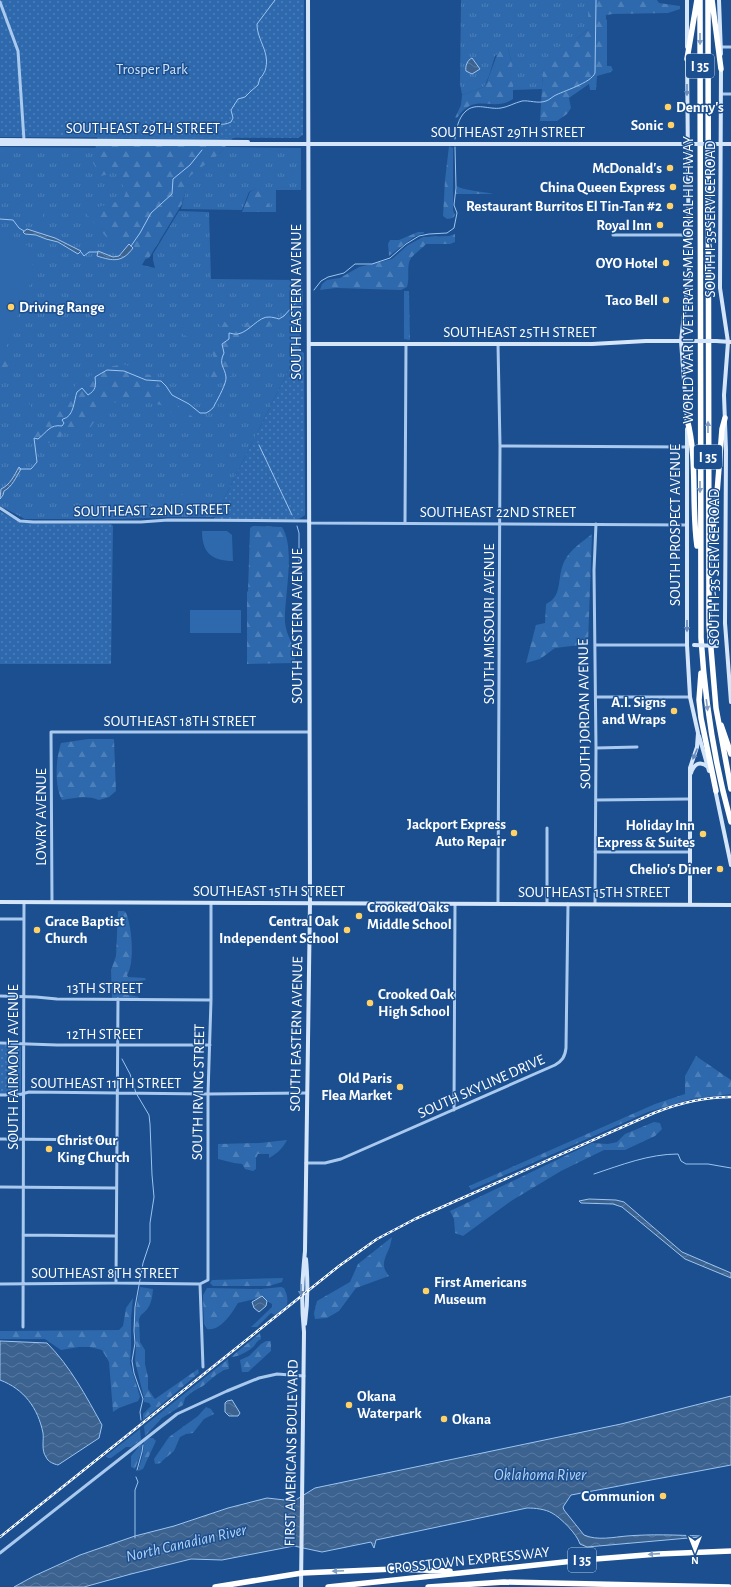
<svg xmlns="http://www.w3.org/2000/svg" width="731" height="1587" viewBox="0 0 731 1587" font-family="'Alegreya Sans',sans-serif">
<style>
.grass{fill:url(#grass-tufts)}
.forest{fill:url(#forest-firs)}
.park{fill:url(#park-dots)}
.pitch{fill:#2e69ad}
.water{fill:url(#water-waves);stroke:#9cc4f0}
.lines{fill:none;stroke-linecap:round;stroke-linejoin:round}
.stream{stroke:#9cc4f0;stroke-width:1}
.street{stroke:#a9c9ee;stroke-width:3}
.secondary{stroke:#d6e6fa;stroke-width:4}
.highway{stroke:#fff;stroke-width:5.5}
.rail-casing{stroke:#fff;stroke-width:2.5}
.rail{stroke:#1b4f8f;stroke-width:1;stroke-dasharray:3;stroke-linecap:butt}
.secondary-bridge{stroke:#d6e6fa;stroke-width:4}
.oneway{fill:#829ec1}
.oneway2{fill:#668bba}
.poi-dot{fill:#ffd166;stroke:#1b4f8f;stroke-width:1.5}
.labels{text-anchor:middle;stroke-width:3;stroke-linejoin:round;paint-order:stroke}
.shield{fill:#1b4f8f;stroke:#bbcadd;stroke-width:1}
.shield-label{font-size:14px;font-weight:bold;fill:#fff}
.park-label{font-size:15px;fill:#cfe3fa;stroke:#1b4f8f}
.poi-label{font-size:15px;font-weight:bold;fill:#fff;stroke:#1b4f8f;text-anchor:end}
.street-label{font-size:15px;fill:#fff;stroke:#1b4f8f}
.water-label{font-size:16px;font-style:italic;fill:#b5d3f5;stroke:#1b4f8f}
</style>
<defs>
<pattern id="grass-tufts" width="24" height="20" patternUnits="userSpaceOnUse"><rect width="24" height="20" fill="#2e69ad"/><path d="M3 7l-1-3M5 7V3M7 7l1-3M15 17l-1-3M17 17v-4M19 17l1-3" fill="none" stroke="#4d80b9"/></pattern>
<pattern id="forest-firs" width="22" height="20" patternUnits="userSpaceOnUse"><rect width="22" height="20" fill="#2e69ad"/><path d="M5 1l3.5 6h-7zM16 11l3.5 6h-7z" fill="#4d80b9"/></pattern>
<pattern id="park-dots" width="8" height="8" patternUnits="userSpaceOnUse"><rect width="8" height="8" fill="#2e69ad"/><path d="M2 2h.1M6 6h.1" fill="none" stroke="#4d80b9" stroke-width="1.8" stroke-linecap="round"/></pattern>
<pattern id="water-waves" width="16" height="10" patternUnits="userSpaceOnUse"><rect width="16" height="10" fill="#3c6290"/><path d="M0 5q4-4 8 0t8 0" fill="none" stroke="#597aa1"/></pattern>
</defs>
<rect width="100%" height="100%" fill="#1b4f8f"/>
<path class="grass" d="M461,0h127v29l-45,41 -1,19 -29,1v-22l-5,-20 -13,8 -6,20 -5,11 -22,8 -2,-11z
M0,147l126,1 93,6 6,-7 76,1v42h-25v22l-5,-2 -14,-22 -8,4 -7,18 -61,-1 5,-19 -44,75 13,3 -2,-8v-6l26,-43 30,1 2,67 91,1 1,20 -4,49 -84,168h-45l-50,2h-95l-25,-13z"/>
<path class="forest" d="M154,0h7l85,123 -27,31 -29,22 -8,28 -33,54 -15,4 -17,-21 -10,-3 -23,-27 39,-11 3,-8 -10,-20 -15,4 -8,-13 6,-35z
M588,0h69l2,3 21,3v3l-12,4 -55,1 -7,1v4l1,1v46h4l2,4 -2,2 -14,4 -1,14h-6l-1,-6 -20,14 2,10 -4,6 -10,7h-17l3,-51 23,-33 11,2 11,-10z
M508,48l5,20v31c-20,14 -38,-8 -56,19h-2l6,-13 1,-10 22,-8 3,-5 12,-33z
M449,146l4,2v62l2,5 -2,3 -6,1 -4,-3 2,-36z
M457,186c4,4 29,6 36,8h-37z
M256,188l9,1 2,2c0,10 0,15 9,21h-34l8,-20z
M418,232h6v1l-10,4 -25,19 -1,-12 2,-4h9z
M455,234v8l-5,2h-24c-4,5 -11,9 -15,14 -5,7 -1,20 -4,29l-6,3 -65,-2 -16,2 2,-6 5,-4 13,-2 19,-11 33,-8 16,-14 15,-8 26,-1z
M404,291h5l1,49 -6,-1z
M277,313v9l-10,5 -14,3 -6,6 -11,5 -6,13 3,18 -2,4 -22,2 -1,-8 7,-4 -3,-16 13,-18 -7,-9 7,-1 5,5 4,-5 4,8c5,-2 6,-6 10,-8 9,-5 20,-7 29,-9z
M0,344l9,19 -9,15z
M122,364l14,4 3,5 13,2 16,23 26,20 -7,6 -26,-19 -23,-4 -31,2 -19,28 -19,-1 -7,3 -1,6 -20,6 -13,-3 6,-16 28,-22 15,-21 28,-15z
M253,526l29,1c14,22 2,69 3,95 1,15 11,23 10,41l-48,1v-72l1,-1 2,-63z
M592,534l-4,110 -33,4 -15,11 -14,4 10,-38 9,-2 1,-19c18,-8 10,-28 19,-44 6,-11 17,-18 27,-26z
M88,739h26l2,52 -7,6 -10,3c-12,-5 -25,-2 -37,0 -8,-14 -6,-43 -1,-57z
M118,911h6l2,2c6,13 9,50 1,62l1,2 17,1 1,2 -23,3 -2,6 2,5 17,3 -3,1h-25l-1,-28 5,-14z
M696,1056l35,24v14l-39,5 -44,13 -177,78 -2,-4 186,-82 30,-10v-18z
M654,1122l6,1 2,6 -7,7 -30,14h-21l-43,21 -50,30 -48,35 -8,-3 -1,-14 -4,-8 142,-68 16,1 9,-2 8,-8z
M287,1140c-5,9 -9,13 -18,18v-4h-11l-2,4v11l-3,2 -8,-2 -3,-5 -8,-1 -16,-4v-15l42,-1z
M392,1237c-1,5 -2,11 -5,16 -4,10 -5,14 2,23l-33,12 -17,23 -12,7 -12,1 -1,-6 3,-12 33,-19 8,-18z
M283,1278l-1,4 -13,4h-56l-3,-3 2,-3z
M140,1287l13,2c-1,11 -2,19 -12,26l-2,4 1,23 5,8v14l3,13v12l7,10 43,-30 1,4 -56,47v-6l8,-8 -2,-3 -5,-1v-4l-9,-37 1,-17 -1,-15v-16z
M281,1287l3,1c3,6 4,10 3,17l-12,10 -4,-2 -14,14h-6l21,-20v-3l-6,-4 -2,-3 -26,6c-6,10 -18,29 -31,26l-3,-6 -1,-24v-4l4,-7 54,1z
M133,1298l-2,20v29l-1,16 10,34 -2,4 -19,7 -6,4 -4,-50 -7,-12 -12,-3h-11l-18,3 -16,-11h-45v-8l119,-1 4,-4 3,-18z
M260,1333l1,6c-5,2 -5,6 -9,9 -5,4 -14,9 -21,9z
M266,1341h5v10l-23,21h-6l-2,-12 9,-4 12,-12z
M228,1359l1,10 -5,1 -8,5 -13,11 -11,6 -7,6 -2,7 -21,13 -17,18 -1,-10z
M206,1407l5,2 3,5 -10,5 -11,14 -7,1 -6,3 -6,14 -12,10 -1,2 -6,1 -1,-5 15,-22 29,-21z
M140,1429l1,11 -10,7h-5l-15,11h-3l-2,-2z
M149,1438h4l3,3 -13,28 -5,2 5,-17 1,-13z
M142,1443l-1,10 -6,16 -4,-2v-11z"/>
<path class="park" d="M0,0h304l-1,135 -5,3 -298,-1z
M299,349l5,4 1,162 -6,4h-85z
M0,511l22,12 89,1 2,2 -2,138h-111z
M0,1045h18l3,2v44l-2,3h-19z"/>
<path class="pitch" d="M0,171h7l1,6 -8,3z
M24,199h2l-2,11h-9l1,-4z
M31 216a6 6 0 1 1 12 0a6 6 0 1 1-12 0Z
M0,233l28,13 6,27 -26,68 -4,17 -4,4z
M80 285a6 6 0 1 1 12 0a6 6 0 1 1-12 0Z
M270,294h5l3,3v5l-3,3 -8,-6 1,-3z
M189,327l4,1 2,3 -2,4 -5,2 -7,-4 -1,-2 1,-3z
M28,403l3,3 -1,9 -4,3 -3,-2 -2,-3 2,-7z
M0.5 435a5.5 5.5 0 1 1 11 0a5.5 5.5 0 1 1-11 0Z
M189 438a6 6 0 1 1 12 0a6 6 0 1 1-12 0Z
M187,491l6,3c0,7 -7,11 -13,9l-2,-5z
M202,531h25l5,4 1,26c-22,0 -31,-9 -31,-30z
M190,610h51v23h-51z"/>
<path class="water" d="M472,58l8,11 -8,5 -6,-3c-1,-4 1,-11 6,-13z
M27,229l28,9 26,13 -3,3 -20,-12 -12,-3 -10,-4 -11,-1 -2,-2z
M129,244l4,4c-11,15 -20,13 -36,8l1,-5 15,6 6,-1z
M19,467l2,2c-5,8 -9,18 -17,22l-1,4 -3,4 1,-10c9,-4 13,-13 18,-22z
M589,1199l27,1 8,2 58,50 49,21v5l-46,-19 -63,-52 -9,-3 -32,-1 -2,-2z
M262,1296l5,5 -1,5 -7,6 -5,-4 -2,-6z
M0,1341l47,2c23,23 39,53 55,82l-3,13 -41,27c-4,-1 -10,-3 -12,-8 -5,-7 -2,-17 -3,-24 -5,-25 -19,-44 -43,-53z
M731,1396v69l-160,30 -8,12 1,3 20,25c13,6 30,2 43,1 24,-2 49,-1 74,0l-1,1 -113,10 -7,-3c-3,-10 -19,-26 -28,-31 -7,-4 -17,-5 -25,-5l-151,32 -2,8 -3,-6 -49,10 -28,-6 -72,14 -31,-1 -60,15 -47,13h-70l20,-11 46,-21 55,-19 39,-10 54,-18 39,-10 27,3 21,-13 306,-64z
M232,1400l8,13 -2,3h-9l-4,-4v-9l2,-2z"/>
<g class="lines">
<path class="stream" d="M203,134l-4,-6 2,-4c10,-2 21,3 30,-2l2,-4 -2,-8 7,-11 7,-2 6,-6 7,-6 2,-7c3,-2 3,-4 5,-7 6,-19 -8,-30 -8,-47l18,-24
M455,139c1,-9 3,-21 11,-28 10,-9 23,-1 35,-3 7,-1 13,-5 21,-7 7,-1 16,3 24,0 3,-1 5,-3 8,-5 9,-5 37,-13 41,-23l1,-73
M0,219l13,1 6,8 5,3
M131,246l9,-13 11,-20 21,-19 1,-15 17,-14 12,-15
M81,252l3,4 5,-4h9
M314,290l7,-9 7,-4 16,-4 11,-9h17l18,-6 16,-14 13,-8 10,-2 18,-1 7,-5 3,-15 -3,-8 2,-17 -1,-41
M259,445l33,70
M19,469h12l6,-7 -3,-24 4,1c9,-7 12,-15 24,-13l2,-3 -2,-3 1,-1c11,-2 11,-19 14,-27l5,-4 6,7c8,-5 8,-9 7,-18l12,-7 17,1 22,9 15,1 5,5 6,9 17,9 11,9h6c4,-2 8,-5 9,-9 3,-5 12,-22 11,-27 -1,-10 -8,-12 -2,-24l-2,-9 7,-5v-6c2,0 6,2 9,1 11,-2 21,-18 31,-17 3,0 7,1 10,2l5,-3 16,-18
M297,526l2,7v35l1,4h3
M122,1059l8,15 6,19 13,22 1,9 2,51 2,22 -4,26v19l-7,21 -8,44 -1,24 1,12 -3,18 2,12 9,26 -3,13 1,8
M594,1174c27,-9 55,-20 84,-20l3,7 5,3h22l23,4
M137,1470l5,-18 1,-7
M135,1538v-48l3,-8 -2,-5"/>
<path class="street" d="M0,2l18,49 6,89
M721,47h10
M722,94h9
M613,235h76
M498,344l2,102 -2,458
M500,446l188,1
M0,508l20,13 13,1h108l27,-2 141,1
M309,523l378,2
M405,523l1,-179
M595,645h92
M596,697h94
M596,748l41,-1
M596,800l94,-1
M547,828v76
M595,852h95
M52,902l-1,-170h258
M595,904l1,-156 -2,-178 2,-46
M0,919h24
M0,996l36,1 21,2 154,1
M0,1043l57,2h153
M0,1095h18l11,-3 179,2 99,-1
M454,1110l1,-206
M0,1139l116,1
M306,1163h19l16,-4 214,-94c7,-4 10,-8 11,-17l2,-144
M0,1187l116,1
M23,1235l93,1
M116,1283l2,-284
M0,1284l116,-1 84,1 8,-4v-186l3,-94v-97
M200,1284l3,83
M23,1327l1,-425
M0,1553l177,-139 50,-23 32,-13 18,-4 27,2"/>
<path class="secondary" d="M719,0l2,54
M687,47v-47
M687,56l2,214 -8,71 6,80
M721,66l-1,222 8,54 -4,53 2,55 -1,173 6,79
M0,140l248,2
M0,144h693
M715,144h16
M716,341l15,1
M309,344h283l54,-3h45
M687,429v216l3,52 8,36 -1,14 -7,21v136
M699,736l10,35
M691,773c3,-9 9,-13 17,-6
M715,789l16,76
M0,902l731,3
M305,1324c3,-22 3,-43 1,-65
M301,1587l3,-255c-3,-30 -2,-51 1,-81l5,-349 -2,-902"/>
<path class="highway" d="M700,0l1,638c4,62 13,124 30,184
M708,0l1,625 7,83 15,81
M712,0l9,69
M687,59l10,-59
M687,419c11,41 4,85 10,127
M711,542l5,-36 6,-77 3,-11
M701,673l-2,27 2,18 15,73
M721,725l10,29
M215,1587l87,-14 92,-4 56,2
M328,1587l255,-27 75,-6 73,-3
M428,1587l76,-5 225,5"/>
<defs>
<path id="rail" d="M0,1537l339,-271 38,-27 38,-20 239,-106c25,-10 50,-16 77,-16"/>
</defs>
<use href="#rail" class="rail-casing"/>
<use href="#rail" class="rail"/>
<path class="secondary-bridge" d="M693,144h22
M691,341h25
M694,645l23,1"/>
</g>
<defs><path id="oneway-solid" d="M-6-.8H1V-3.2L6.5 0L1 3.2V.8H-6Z"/></defs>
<g class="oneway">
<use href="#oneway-solid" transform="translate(700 39) rotate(90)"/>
<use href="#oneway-solid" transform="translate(708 427) rotate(-90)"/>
<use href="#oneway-solid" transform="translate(700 487) rotate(90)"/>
<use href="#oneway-solid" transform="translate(707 705) rotate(83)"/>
<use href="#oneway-solid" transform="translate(654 1554) rotate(176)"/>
<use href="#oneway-solid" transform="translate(338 1571) rotate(177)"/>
</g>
<g class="oneway2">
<use href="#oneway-solid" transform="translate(687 90) rotate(90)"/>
<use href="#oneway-solid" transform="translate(687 626) rotate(90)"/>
<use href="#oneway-solid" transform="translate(695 754) rotate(113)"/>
<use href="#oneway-solid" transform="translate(301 1290) rotate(90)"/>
</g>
<g class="poi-dot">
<circle cx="668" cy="107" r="4"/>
<circle cx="671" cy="125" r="4"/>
<circle cx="670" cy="168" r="4"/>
<circle cx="673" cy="187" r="4"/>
<circle cx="670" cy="206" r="4"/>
<circle cx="660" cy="225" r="4"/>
<circle cx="666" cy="263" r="4"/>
<circle cx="666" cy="300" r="4"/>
<circle cx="11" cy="307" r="4"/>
<circle cx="674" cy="711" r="4"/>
<circle cx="514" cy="833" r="4"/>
<circle cx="703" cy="834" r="4"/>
<circle cx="720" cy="869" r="4"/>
<circle cx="359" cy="916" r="4"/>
<circle cx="37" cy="930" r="4"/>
<circle cx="347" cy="930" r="4"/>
<circle cx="370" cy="1003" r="4"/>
<circle cx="400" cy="1087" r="4"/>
<circle cx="49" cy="1149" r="4"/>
<circle cx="426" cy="1291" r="4"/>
<circle cx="349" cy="1405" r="4"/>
<circle cx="444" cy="1419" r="4"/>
<circle cx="663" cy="1496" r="4"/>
</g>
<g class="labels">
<g class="shield">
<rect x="686" y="54" width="28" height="24" rx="3"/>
<rect x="694" y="445" width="28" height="24" rx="3"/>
<rect x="568" y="1548" width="28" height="24" rx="3"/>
</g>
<g class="shield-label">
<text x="700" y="71">I 35</text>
<text x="708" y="462">I 35</text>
<text x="582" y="1565">I 35</text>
</g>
<g class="park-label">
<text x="152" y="74">Trosper Park</text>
</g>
<g class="poi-label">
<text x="676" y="112" text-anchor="start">Denny's</text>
<text x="663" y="130">Sonic</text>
<text x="662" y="173">McDonald's</text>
<text x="665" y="192">China Queen Express</text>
<text x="662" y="211">Restaurant Burritos El Tin-Tan #2</text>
<text x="652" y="230">Royal Inn</text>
<text x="658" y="268">OYO Hotel</text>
<text x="658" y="305">Taco Bell</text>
<text x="19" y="312" text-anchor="start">Driving Range</text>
<text x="666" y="707">A.I. Signs<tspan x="666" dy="17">and Wraps</tspan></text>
<text x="506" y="829">Jackport Express<tspan x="506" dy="17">Auto Repair</tspan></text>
<text x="695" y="830">Holiday Inn<tspan x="695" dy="17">Express &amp; Suites</tspan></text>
<text x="712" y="874">Chelio's Diner</text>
<text x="367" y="912" text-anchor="start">Crooked Oaks<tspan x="367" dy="17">Middle School</tspan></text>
<text x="45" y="926" text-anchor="start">Grace Baptist<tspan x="45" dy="17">Church</tspan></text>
<text x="339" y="926">Central Oak<tspan x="339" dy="17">Independent School</tspan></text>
<text x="378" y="999" text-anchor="start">Crooked Oak<tspan x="378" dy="17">High School</tspan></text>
<text x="392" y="1083">Old Paris<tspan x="392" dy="17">Flea Market</tspan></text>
<text x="57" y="1145" text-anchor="start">Christ Our<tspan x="57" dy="17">King Church</tspan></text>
<text x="434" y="1287" text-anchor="start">First Americans<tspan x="434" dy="17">Museum</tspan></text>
<text x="357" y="1401" text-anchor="start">Okana<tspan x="357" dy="17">Waterpark</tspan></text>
<text x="452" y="1424" text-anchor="start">Okana</text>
<text x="655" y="1501">Communion</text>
</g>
<g class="street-label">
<text x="143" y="133">SOUTHEAST 29TH STREET</text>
<text x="508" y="137">SOUTHEAST 29TH STREET</text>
<text transform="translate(710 219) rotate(-90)" y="5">SOUTH I-35 SERVICE ROAD</text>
<text transform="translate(688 280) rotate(-90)" y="5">WORLD WAR I VETERANS MEMORIAL HIGHWAY</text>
<text transform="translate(296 302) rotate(-90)" y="5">SOUTH EASTERN AVENUE</text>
<text x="520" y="337">SOUTHEAST 25TH STREET</text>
<text transform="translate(152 510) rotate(-1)" y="5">SOUTHEAST 22ND STREET</text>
<text x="498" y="517">SOUTHEAST 22ND STREET</text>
<text transform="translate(675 525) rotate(-90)" y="5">SOUTH PROSPECT AVENUE</text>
<text transform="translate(714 567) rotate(-90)" y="5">SOUTH I-35 SERVICE ROAD</text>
<text transform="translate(489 624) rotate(-90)" y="5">SOUTH MISSOURI AVENUE</text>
<text transform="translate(297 626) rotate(-90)" y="5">SOUTH EASTERN AVENUE</text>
<text transform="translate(584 714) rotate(-91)" y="5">SOUTH JORDAN AVENUE</text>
<text x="180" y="726">SOUTHEAST 18TH STREET</text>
<text transform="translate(41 817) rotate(-90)" y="5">LOWRY AVENUE</text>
<text x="269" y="896">SOUTHEAST 15TH STREET</text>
<text x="594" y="897">SOUTHEAST 15TH STREET</text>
<text x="105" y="993">13TH STREET</text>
<text x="105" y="1039">12TH STREET</text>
<text transform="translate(296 1034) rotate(-89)" y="5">SOUTH EASTERN AVENUE</text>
<text transform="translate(13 1067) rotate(-90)" y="5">SOUTH FAIRMONT AVENUE</text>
<text x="106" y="1088">SOUTHEAST 11TH STREET</text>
<text transform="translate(481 1086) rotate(-24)" y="5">SOUTH SKYLINE DRIVE</text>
<text transform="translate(198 1092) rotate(-89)" y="5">SOUTH IRVING STREET</text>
<text x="105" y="1278">SOUTHEAST 8TH STREET</text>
<text transform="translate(291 1453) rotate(-89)" y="5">FIRST AMERICANS BOULEVARD</text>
<text transform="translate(468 1560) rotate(-6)" y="5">CROSSTOWN EXPRESSWAY</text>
</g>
<g class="water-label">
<text x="540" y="1480">Oklahoma River</text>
<text transform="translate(186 1542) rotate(-13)" y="6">North Canadian River</text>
</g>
</g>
<g transform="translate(695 1551) rotate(180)" stroke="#1b4f8f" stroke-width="3" paint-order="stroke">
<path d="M0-3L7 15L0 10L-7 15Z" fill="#ffffff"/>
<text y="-6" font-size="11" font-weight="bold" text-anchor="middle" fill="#ffffff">N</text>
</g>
</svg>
